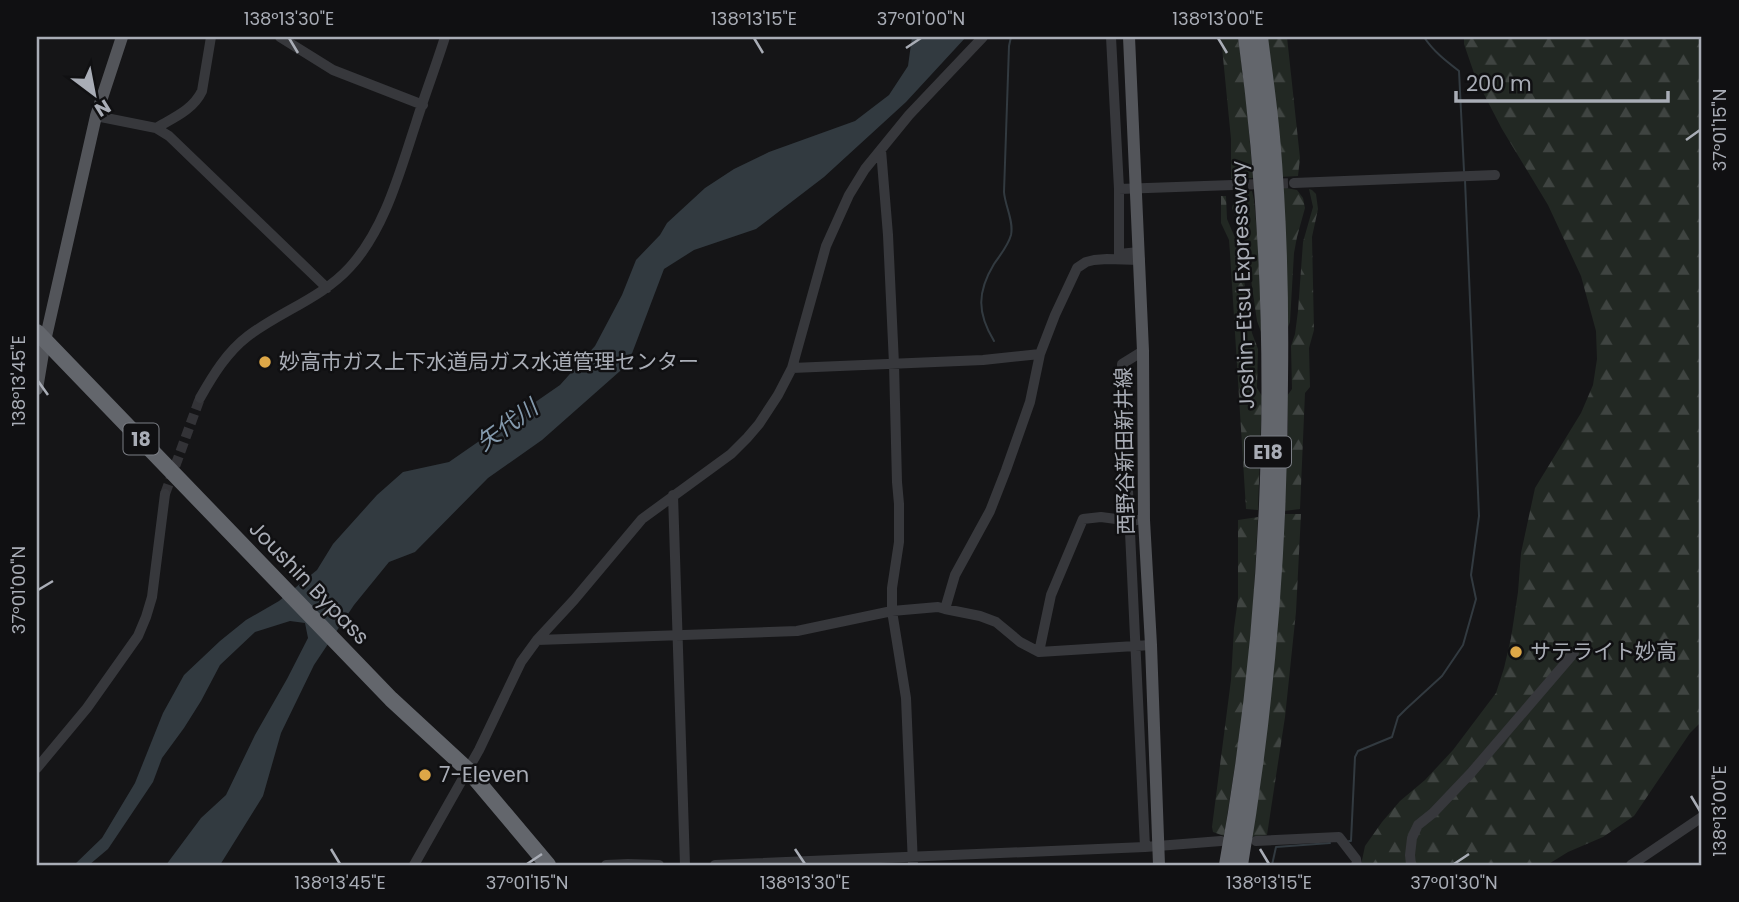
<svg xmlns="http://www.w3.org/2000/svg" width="1739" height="902" viewBox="0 0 1739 902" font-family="Poppins,'Noto Sans JP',sans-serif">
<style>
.forest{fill:url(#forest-firs)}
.water{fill:#323a40}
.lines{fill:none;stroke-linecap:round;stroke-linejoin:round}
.stream{stroke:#323a40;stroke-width:2}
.minor-tunnel{stroke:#333337;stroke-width:10;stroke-dasharray:10 5;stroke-linecap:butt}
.minor{stroke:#37383c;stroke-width:10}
.major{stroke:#53555a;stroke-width:12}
.highway{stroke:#63666c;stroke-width:16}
.ticks{fill:none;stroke:#a9adb6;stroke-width:2.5}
.poi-dot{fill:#dda747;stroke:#101012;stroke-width:2.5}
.labels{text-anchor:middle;stroke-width:5;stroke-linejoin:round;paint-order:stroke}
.shield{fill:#101012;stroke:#7b7e85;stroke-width:2}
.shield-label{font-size:19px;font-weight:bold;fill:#a9adb6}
.street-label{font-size:21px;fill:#a9adb6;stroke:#101012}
.poi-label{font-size:21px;fill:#a9adb6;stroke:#101012;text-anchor:start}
.water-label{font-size:23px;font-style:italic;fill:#849aad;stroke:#101012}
.neatline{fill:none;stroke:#a9adb6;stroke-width:2.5}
.ticks-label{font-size:18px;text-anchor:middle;fill:#a9adb6}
</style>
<defs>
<pattern id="forest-firs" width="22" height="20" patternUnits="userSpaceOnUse" patternTransform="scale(1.75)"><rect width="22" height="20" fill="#222823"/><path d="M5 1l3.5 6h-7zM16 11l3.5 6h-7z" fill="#3f4441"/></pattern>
</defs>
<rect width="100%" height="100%" fill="#151517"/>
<path class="forest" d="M1221,37h17l8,62 7,79 -22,1v-40z
M1265,37h22l13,121 -2,18 -18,1z
M1464,37h238v684l-12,12 -56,83 -31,21 -35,15 -21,13h-186l4,-19 17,-24 18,-21 25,-21 28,-30 43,-57 8,-25 7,-30 7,-46 3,-39 14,-65 46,-75 12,-28 4,-26 -1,-28 -15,-55 -33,-71 -46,-76 -26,-50 -12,-35z
M1281,187l16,3 6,8 2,10 -8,29 -3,16 -4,69 -2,5z
M1309,189l3,1 4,4 2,15 -6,28 2,93 -5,18 1,39 -5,6 -5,116 -16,2 4,-85 -1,-30 5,-7 -1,-43 4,-12 3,-23 5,-69 10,-35z
M1252,191l2,9 5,56 2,76 -4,-11 -11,-76 -14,-37 2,-7 5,-8z
M1221,196h5l1,23 12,28 13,86 6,16 -1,39 5,8 -4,114 -12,-1 -16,-256 -1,-13 -8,-17z
M1285,514h16l-5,98 -11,105 -18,118 -16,2 27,-231z
M1258,517l-5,91 -9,99 -20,129 -11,-4 -1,-5 19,-147 3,-52 4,-29v-79z"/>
<path class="water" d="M912,37h54l-60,65 -82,75 -68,52 -62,21 -30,19 -36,95 -86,76 -54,38 -73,74 -26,10 -35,43 -40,60 -33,68 -18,63 -43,69h-54l35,-47 25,-23 29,-60 32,-56 21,-41 -3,-15 -15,-2 -35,11 -35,33 -19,36 -17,27 -22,30 -9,24 -45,67 -19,16h-15l28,-27 33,-55 28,-70 21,-38 36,-34 26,-21 33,-19 38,-31 16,-26 44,-49 26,-23 46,-10 111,-77 35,-39 27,-51 14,-35 24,-25 7,-12 38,-35 29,-19 35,-17 86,-31 34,-26 19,-29z"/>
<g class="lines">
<path class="stream" d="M1424,37c9,14 22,24 35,34l5,100
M994,341c-17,-28 -17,-49 0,-77 6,-9 14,-18 17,-29 3,-14 -6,-29 -7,-43l5,-146 2,-9
M1349,841h2l4,-84 3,-6 34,-14 6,-20 8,-8 36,-33 21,-31 13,-46 -5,-24 8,-59 -14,-336
M1272,865l4,-18 54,-4"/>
<path class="minor-tunnel" d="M1233,185l61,-2
M165,494l35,-96"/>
<path class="minor" d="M280,37l53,33 90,35
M1111,37l8,152v65l20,-2
M96,116l60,12 13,8 158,152
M156,128c17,-10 37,-18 46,-37l9,-54
M881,150l7,85 6,129 3,118 2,22v38l-7,46v23l14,87 7,167
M1294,183l201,-8
M1119,189l114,-4
M1143,351l-21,13 23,483
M792,368l191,-8 57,-6
M200,398c13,-23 27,-46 48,-62 33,-25 74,-38 102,-69 35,-38 50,-96 66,-144 9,-29 20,-57 29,-86
M673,495l12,370
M945,609l35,7 16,6 24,20 19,10 112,-7
M537,640l260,-9 95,-20 46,-4 7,2 10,-34 35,-64 16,-41 24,-68 10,-48 15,-39 22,-47 9,-6 8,-2 13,-1 33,1
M1039,652l12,-57 32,-76 18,-2 30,4 6,-1
M37,768l50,-60 51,-72 8,-19 6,-20 13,-103
M1256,841l83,-4 17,22 1,6
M414,865l65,-115 42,-88 16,-22 37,-40 68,-81 89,-65 16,-16 12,-14 19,-29 14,-27 34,-122 23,-51 16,-26 44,-54 74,-78
M606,865l22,-1 31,1
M715,865l430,-18 76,-6
M1411,865l-1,-10 2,-17 6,-13 15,-12 38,-40 103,-120
M1631,865l71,-48"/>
<path class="major" d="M1129,37l14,314 1,169 7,125 8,220
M37,389l8,-48 51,-225 26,-79"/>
<path class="highway" d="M37,332l354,367 77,71 80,95
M1227,865c49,-269 56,-557 19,-828
M1240,865c27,-160 40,-322 40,-485 1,-81 -1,-162 -8,-243 -3,-34 -8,-67 -12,-100"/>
</g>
<path class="ticks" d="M289,38l9,15M754,38l9,15M1218,38l9,15M906,48l15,-10M1686,140l14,-10M38,381l10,14M38,590l15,-9M1691,796l9,15M331,849l9,15M795,849l10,15M1260,849l9,15M527,864l15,-10M1454,864l15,-10"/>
<g class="poi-dot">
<circle cx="265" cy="362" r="7"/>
<circle cx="1516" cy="652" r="7"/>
<circle cx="425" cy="775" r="7"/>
</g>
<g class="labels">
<g class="shield">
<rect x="123.5" y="423.5" width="35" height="31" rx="5"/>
<rect x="1245" y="436.5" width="46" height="31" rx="5"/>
</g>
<g class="shield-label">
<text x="141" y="446">18</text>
<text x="1268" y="459">E18</text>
</g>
<g class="street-label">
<text transform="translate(1243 285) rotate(-92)" y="7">Joshin-Etsu Expressway</text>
<text transform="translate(1125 451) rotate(-91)" y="7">西野谷新田新井線</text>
<text transform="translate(309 583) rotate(46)" y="7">Joushin Bypass</text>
</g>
<g class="poi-label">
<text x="279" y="369">妙高市ガス上下水道局ガス水道管理センター</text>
<text x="1530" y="659">サテライト妙高</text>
<text x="439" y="782">7-Eleven</text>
</g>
<g class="water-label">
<text transform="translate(507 425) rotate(-36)" y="8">矢代川</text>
</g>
</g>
<rect width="1739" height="902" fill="none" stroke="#101012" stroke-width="77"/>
<g transform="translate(94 94) rotate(148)" stroke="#101012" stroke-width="5" paint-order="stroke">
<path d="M0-5L12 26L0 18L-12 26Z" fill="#a9adb6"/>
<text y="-10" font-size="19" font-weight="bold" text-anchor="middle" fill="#a9adb6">N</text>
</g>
<path d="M1456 91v10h212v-10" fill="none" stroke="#a9adb6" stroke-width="3.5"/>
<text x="1466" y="91" font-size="21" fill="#a9adb6" stroke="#101012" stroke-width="5" paint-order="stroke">200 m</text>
<rect x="38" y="38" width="1662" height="826" class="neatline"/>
<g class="ticks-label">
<text x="289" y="25">138°13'30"E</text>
<text x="754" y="25">138°13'15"E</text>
<text x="921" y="25">37°01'00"N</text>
<text x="1218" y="25">138°13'00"E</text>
<text transform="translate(1720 130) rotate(-90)" y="6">37°01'15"N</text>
<text transform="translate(19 381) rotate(-90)" y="6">138°13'45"E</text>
<text transform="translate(19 590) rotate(-90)" y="6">37°01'00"N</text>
<text transform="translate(1720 811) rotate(-90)" y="6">138°13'00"E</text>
<text x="340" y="889">138°13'45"E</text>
<text x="527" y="889">37°01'15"N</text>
<text x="805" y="889">138°13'30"E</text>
<text x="1269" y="889">138°13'15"E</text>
<text x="1454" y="889">37°01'30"N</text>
</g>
</svg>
